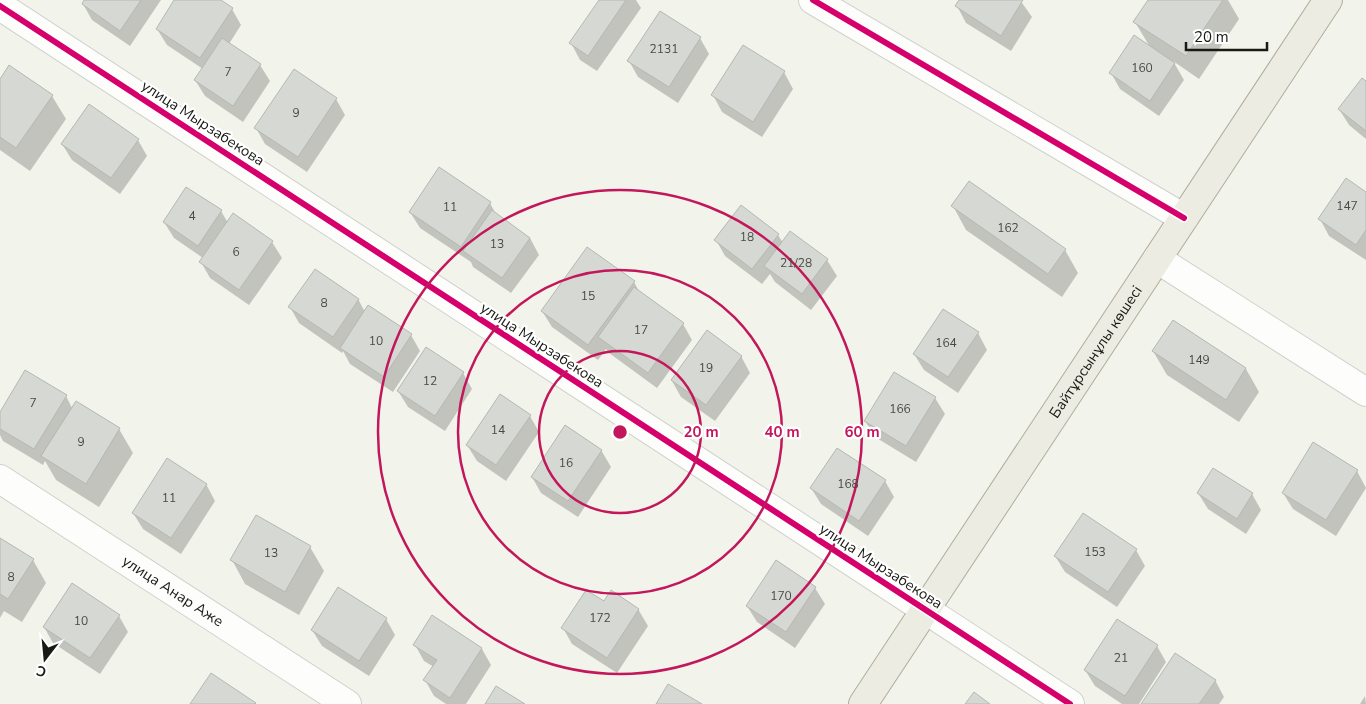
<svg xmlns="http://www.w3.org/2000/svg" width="1366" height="704" viewBox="0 0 1366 704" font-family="'Nunito Sans',sans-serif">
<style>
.shadow{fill:#0003}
.building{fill:#d6d9d3;stroke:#b5b8b2}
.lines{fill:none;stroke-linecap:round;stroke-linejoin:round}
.minor-casing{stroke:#cfd1cb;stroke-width:30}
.major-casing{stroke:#afae9b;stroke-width:30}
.minor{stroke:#fdfdfc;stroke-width:28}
.major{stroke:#edece2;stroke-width:28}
.cycleway-casing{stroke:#fff;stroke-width:9}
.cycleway{stroke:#d6006c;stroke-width:6}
.ring{fill:none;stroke:#c2185b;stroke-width:2.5}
.labels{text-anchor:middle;stroke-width:4.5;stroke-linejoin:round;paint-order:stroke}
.number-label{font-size:12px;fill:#484a44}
.street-label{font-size:15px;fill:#181a14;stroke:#fff}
.centre{fill:#c2185b;stroke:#fff;stroke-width:2.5}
.ring-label{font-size:15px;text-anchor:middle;font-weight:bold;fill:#c2185b;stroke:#fff;stroke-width:4.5;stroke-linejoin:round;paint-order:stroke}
</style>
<rect width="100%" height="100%" fill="#f2f4ec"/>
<path class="shadow" d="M86,0h75l-31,46 -38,-26 -9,-16z
M176,0h42l14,9 9,16 -12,19 31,21 10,16 -27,41 -38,-26 -10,-16 8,-11 -36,-24 -10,-16z
M601,0h35l5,8 -44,63 -17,-11 -9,-17z
M961,0h59l12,17 -21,34 -45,-28 -9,-17z
M1149,0h79l11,19 -40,60 -26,-18 11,19 -25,36 -39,-27 -9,-16 39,-26 -15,-25z
M700,38l9,16 -31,49 -40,-26 -9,-16z
M784,72l9,17 -31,48 -40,-25 -9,-17z
M0,81l52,15 14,23 -36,52 -30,-21z
M1366,83v56l-17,-14 -10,-16z
M336,99l9,16 -38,57 -42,-28 -9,-16z
M138,140l9,16 -27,38 -48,-34 -10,-16z
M1366,193v67l-37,-24 -9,-17z
M490,203l7,13 33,22 9,17 -28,38 -38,-26 -2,-5 -51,-34 -10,-16z
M953,206l112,44 13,23 -16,24 -96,-67z
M221,211l7,12 5,-8 39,27 10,16 -33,47 -39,-27 -9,-16 2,-4 -29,-20 -10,-16z
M791,233l36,27 10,16 -26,34 -36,-28 -5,-8 -8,10 -37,-28 -9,-16 62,-5 5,8z
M634,282l6,11 43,31 9,16 -35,48 -48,-35 -3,-4 -8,11 -46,-33 -10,-16z
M358,299l7,13 46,23 9,16 -27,41 -43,-28 -7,-13 -1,2 -43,-30 -9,-16z
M978,333l9,17 -29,43 -34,-23 -10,-16z
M1153,351l93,18 13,23 -20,30 -72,-47z
M741,356l9,17 -35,48 -34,-24 -9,-16z
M463,373l9,16 -27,42 -37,-24 -10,-16z
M66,396l6,12 4,-6 43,27 14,24 -34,54 -43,-27 -11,-19 -2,4 -40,-24 -3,-6v-21z
M935,398l10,16 -29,48 -41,-25 -10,-16z
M530,416l9,16 -33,49 -29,-20 -10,-16z
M601,450l10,17 -33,50 -37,-24 -9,-16z
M1357,471l9,17 -30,48 -43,-27 -10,-16z
M885,481l9,16 -26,39 -47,-32 -10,-16z
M206,484l9,17 -34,53 -38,-25 -10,-16z
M1198,493l54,1 9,16 -15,24 -38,-25z
M0,539l33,21 13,23 -24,39 -18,-11 -4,7z
M310,547l14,24 -25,44 -54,-31 -13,-24z
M1136,550l9,16 -28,41 -52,-35 -10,-16z
M815,588l10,16 -30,44 -38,-26 -10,-16z
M604,603l34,6 10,17 -31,47 -45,-29 -9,-16z
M119,616l9,16 -28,42 -47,-31 -9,-16z
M386,619l9,16 -26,41 -47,-30 -10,-16z
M415,645l67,4 9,16 -25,39h-20l-12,-8 -9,-16 9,-13 -10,-6z
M1157,646l9,16 -27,42h-17l-27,-18 -10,-16z
M1215,680l9,17 -5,7h-76z
M1365,696l1,8h-6z"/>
<path class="building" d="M84,0h57l-21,31 -38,-27z
M174,0h47l12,8 -33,50 -44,-29z
M599,0h27l-38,56 -19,-13z
M959,0h64l-22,36 -46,-30z
M1148,0h75l-37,56 -53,-34z
M660,11l41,26 -32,50 -42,-26z
M1134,35l41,28 -25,38 -41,-28z
M222,38l39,26 -28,42 -39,-26z
M743,45l42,26 -32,51 -42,-27z
M9,65l44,30 -37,53 -16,-11v-58z
M294,69l43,29 -39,59 -44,-29z
M1362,78l4,3v50l-28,-22z
M89,104l50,35 -28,39 -50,-34z
M439,167l52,35 -30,45 -52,-35z
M1346,178l20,14v38l-10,15 -38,-26z
M969,181l97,68 -18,25 -97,-68z
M186,187l36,23 -24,36 -35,-24z
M741,205l38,29 -27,35 -38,-29z
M492,210l38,28 -28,40 -39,-27z
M233,213l40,28 -34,49 -40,-28z
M790,231l38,28 -26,35 -38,-28z
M587,247l48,34 -47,64 -47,-34z
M315,269l44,30 -26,38 -45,-30z
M634,287l50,36 -36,50 -50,-36z
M368,305l44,29 -28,43 -44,-29z
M943,309l36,23 -31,45 -35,-23z
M1173,320l73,48 -20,32 -74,-49z
M707,330l35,26 -36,49 -35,-25z
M426,347l38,25 -29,44 -38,-25z
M25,370l42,25 -33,54 -34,-20v-17z
M894,372l42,25 -30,49 -42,-25z
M500,394l31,21 -35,50 -30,-20z
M76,401l44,27 -34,56 -45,-28z
M565,425l37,25 -34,51 -37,-24z
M1313,442l45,28 -32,50 -44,-27z
M837,448l49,32 -27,41 -49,-33z
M167,458l40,26 -36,54 -39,-25z
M1213,468l40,25 -16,26 -40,-26z
M1083,513l54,36 -29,43 -54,-36z
M256,515l55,31 -26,46 -55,-32z
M0,538l34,21 -26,40 -8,-5z
M776,560l40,27 -30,45 -40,-26z
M72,583l48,32 -30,43 -47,-31z
M338,587l49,31 -28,43 -48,-31z
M586,590l18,11 7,-11 28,19 -32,49 -46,-30z
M432,615l50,33 -32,50 -27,-18 14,-20 -24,-15z
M1117,619l41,26 -33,51 -41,-26z
M1175,653l41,27 -17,24h-58z
M211,673l45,30 -1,1h-65z
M668,684l34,20h-46z
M496,686l29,18h-40z
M974,692l16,12h-25z"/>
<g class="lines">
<defs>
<g id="minor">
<path d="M813,0l371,218"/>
<path d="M0,6l1070,698"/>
<path d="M1157,259l209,133"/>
<path id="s1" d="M0,479l347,225"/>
</g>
<g id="major">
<path id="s2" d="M863,704l465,-704"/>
</g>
</defs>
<use href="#minor" class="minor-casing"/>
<use href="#major" class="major-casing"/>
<use href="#minor" class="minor"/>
<use href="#major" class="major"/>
<defs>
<path id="cycleway" d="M813,0l371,218
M0,6l1070,698"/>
</defs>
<use href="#cycleway" class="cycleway-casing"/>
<use href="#cycleway" class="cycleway"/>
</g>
<g class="ring">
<circle cx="620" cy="432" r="81"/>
<circle cx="620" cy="432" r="162"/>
<circle cx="620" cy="432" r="242"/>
</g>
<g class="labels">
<g class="number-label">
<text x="664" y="53">2131</text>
<text x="1142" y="72">160</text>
<text x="228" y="76">7</text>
<text x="296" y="117">9</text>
<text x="1347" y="210">147</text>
<text x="450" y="211">11</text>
<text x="192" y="220">4</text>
<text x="1008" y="232">162</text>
<text x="747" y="241">18</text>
<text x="497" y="248">13</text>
<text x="236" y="256">6</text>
<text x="796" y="267">21/28</text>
<text x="588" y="300">15</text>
<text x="324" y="307">8</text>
<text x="641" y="334">17</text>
<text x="376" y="345">10</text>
<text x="946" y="347">164</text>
<text x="1199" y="364">149</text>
<text x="706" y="372">19</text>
<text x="430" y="385">12</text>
<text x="33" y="407">7</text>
<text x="900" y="413">166</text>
<text x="498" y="434">14</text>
<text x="81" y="446">9</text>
<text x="566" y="467">16</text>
<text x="848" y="488">168</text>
<text x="169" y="502">11</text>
<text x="1095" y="556">153</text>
<text x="271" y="557">13</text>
<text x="11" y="581">8</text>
<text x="781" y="600">170</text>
<text x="600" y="622">172</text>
<text x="81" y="625">10</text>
<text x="1121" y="662">21</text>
</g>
<g class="street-label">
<text transform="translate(203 123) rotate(33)" y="5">улица Мырзабекова</text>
<text transform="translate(542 345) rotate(33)" y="5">улица Мырзабекова</text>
<text dy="5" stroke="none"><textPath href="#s2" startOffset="422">Байтұрсынұлы көшесі</textPath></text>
<text transform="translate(881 566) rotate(33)" y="5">улица Мырзабекова</text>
<text dy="5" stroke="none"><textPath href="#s1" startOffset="206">улица Анар Аже</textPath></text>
</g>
</g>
<circle cx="620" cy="432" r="8" class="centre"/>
<g class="ring-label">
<text x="701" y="437">20 m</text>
<text x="782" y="437">40 m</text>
<text x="862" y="437">60 m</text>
</g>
<g transform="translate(45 659) rotate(196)" stroke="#ffffff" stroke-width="4" paint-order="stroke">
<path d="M0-4L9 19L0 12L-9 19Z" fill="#181a14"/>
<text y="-8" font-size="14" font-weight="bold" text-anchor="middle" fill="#181a14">С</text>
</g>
<path d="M1186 42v8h81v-8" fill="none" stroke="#181a14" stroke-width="2.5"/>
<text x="1194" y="42" font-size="15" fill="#181a14" stroke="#ffffff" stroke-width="4" paint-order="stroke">20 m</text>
</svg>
